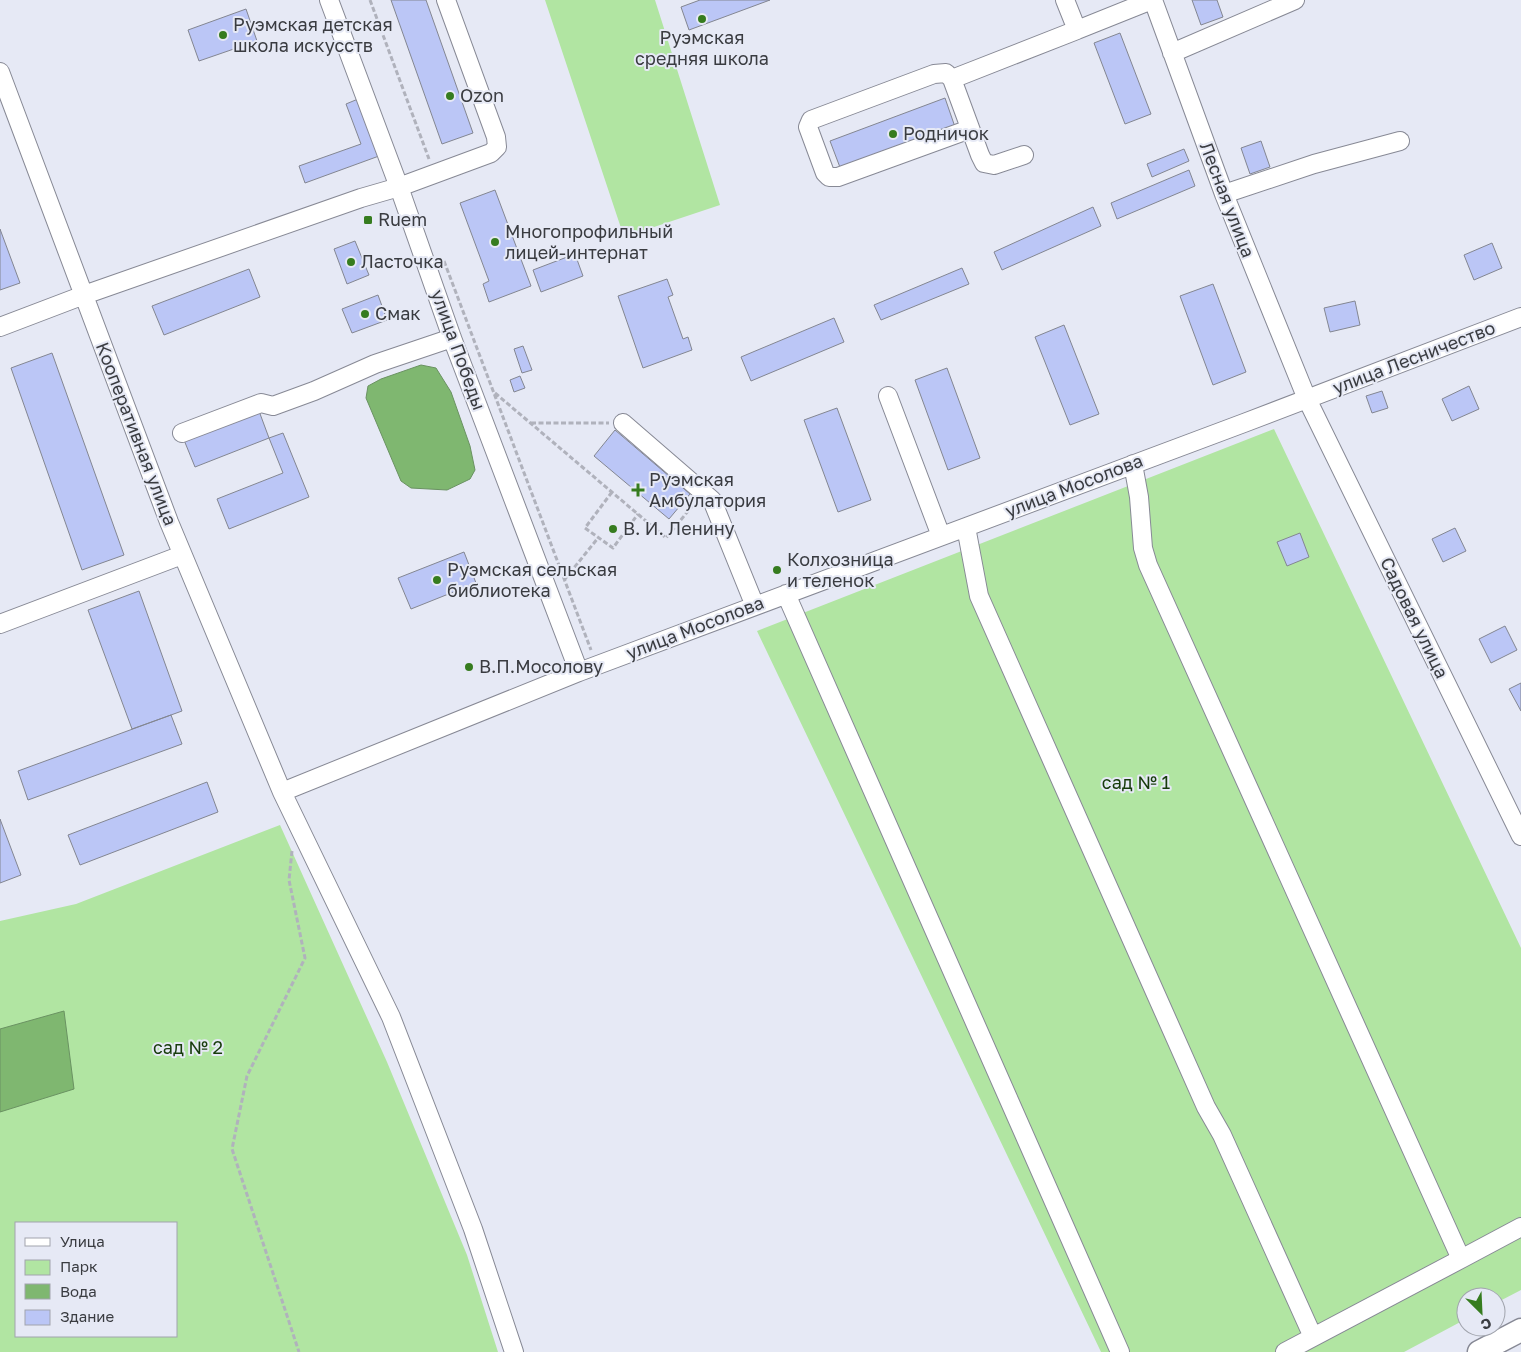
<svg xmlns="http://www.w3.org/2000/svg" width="1521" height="1352" viewBox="0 0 1521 1352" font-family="'Golos Text',sans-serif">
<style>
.green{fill:#b1e5a2;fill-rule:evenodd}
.water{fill:#7fb770;stroke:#6a9262}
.building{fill:#bbc6f6;stroke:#838691}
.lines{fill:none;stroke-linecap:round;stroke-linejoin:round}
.minor-casing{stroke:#878995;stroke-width:20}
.major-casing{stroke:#878995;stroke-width:25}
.path{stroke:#b0b2bc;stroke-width:3;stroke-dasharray:5 2.5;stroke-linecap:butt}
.minor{stroke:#fff;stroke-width:18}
.major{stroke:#fff;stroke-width:22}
.poi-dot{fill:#367c1f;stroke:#e6e9f5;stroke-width:2}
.labels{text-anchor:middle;stroke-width:4;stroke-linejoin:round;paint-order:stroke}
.poi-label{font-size:18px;fill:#3a3c41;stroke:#e6e9f5;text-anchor:start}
.street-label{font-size:18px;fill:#3a3c41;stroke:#e6e9f5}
.park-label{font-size:18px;fill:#173c0b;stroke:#e6e9f5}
</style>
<rect width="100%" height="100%" fill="#e6e9f5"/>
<path class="green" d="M545,0h110l65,205 -96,32z
M1274,429l247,519v342l-25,13v-6h-30v22l-62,33h-303l-344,-721z
M280,825l107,237 80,193 31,97h-498v-431l76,-17zM16,1223h160v113h-160z"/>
<path class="water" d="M421,365l15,3 15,24 19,54 5,24 -5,9 -23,11 -36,-2 -10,-7 -35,-83 2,-12 13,-7z
M64,1011l10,78 -74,23v-83z"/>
<path class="building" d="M391,0h35l47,133 -31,11z
M700,0h70l-81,30 -8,-23z
M1192,0h25l6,17 -22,8z
M246,9l11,32 -58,20 -11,-31z
M1120,33l31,81 -26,10 -31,-81z
M945,98l10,29 -114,43 -11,-29z
M358,99l21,57 -74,27 -6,-17 62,-22 -15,-40z
M1261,141l9,26 -20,7 -9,-26z
M1184,149l5,12 -37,16 -5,-13z
M1189,170l6,16 -78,33 -6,-16z
M495,190l36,96 -42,16 -6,-18 6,-3 -29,-78z
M1093,207l8,19 -99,44 -8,-18z
M0,229l20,54 -20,7z
M355,241l14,34 -22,9 -13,-35z
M1492,243l10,25 -28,12 -10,-25z
M575,254l8,22 -42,16 -8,-22z
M962,268l7,16 -88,36 -7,-15z
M249,269l11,28 -96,38 -12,-29z
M667,279l6,16 -5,2 15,42 5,-2 4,13 -49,18 -25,-72z
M1213,284l33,88 -33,13 -33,-89z
M378,295l9,25 -35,13 -10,-24z
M1355,301l5,24 -30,7 -6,-24z
M834,318l10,24 -93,39 -10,-24z
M1064,325l35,89 -29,11 -35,-88z
M523,346l9,24 -10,3 -8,-24z
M52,353l72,202 -42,15 -71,-202z
M947,368l33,90 -32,12 -33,-90z
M520,376l5,12 -11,4 -4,-12z
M1469,386l10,23 -27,12 -10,-22z
M1382,391l6,17 -16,5 -6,-17z
M837,408l34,92 -33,12 -34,-92z
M259,411l10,27 -74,29 -11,-27z
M615,430l75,64 -21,25 -75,-63z
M283,433l26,64 -80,32 -12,-30 66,-26 -14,-35z
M1455,528l11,23 -23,11 -11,-23z
M1300,533l9,24 -22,9 -10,-24z
M464,552l12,31 -65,26 -13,-31z
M139,591l43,120 -50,18 -44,-119z
M1505,626l12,24 -26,13 -12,-24z
M1521,683v28l-12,-22z
M171,715l11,29 -154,56 -10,-29z
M207,782l11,30 -138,53 -12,-30z
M0,819l21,56 -21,8z"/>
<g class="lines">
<defs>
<path id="minor" d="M329,0l70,187 53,151 127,334
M1065,0l12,30 75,-30
M1153,0l71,194 83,205 214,437
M1172,53l123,-53
M0,72l169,450 113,270 109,225 82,212 41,123
M952,79l28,76 4,8 10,2 30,-10
M970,129l-132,48h-9l-4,-4 -17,-46 3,-7 123,-46 12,-1 6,6 125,-49
M1224,194l90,-30 86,-23
M0,327l84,-32 277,-97 38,-11 92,-34 6,-6 -1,-10 -50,-137
M888,396l53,140
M623,423l89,77 43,106
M182,433l79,-30 12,3 41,-15 61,-27 77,-26
M1133,464l6,33 4,51 5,17 313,694 -176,93
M966,527l13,69 227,511 16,28 91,202
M786,594l334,758
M0,624l182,-69
M282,792l297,-120 665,-249 277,-106
M1461,1259l60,-32"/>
<path id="major" d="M1479,1352l42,-22"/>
</defs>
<use href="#minor" class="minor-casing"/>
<use href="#major" class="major-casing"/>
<path class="path" d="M370,0l59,159
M444,261l147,389
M495,393l171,145 27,-33
M531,423h78
M612,492l-27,36 28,20 25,-34
M565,579l33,-41
M292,851l-3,29 16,78 -58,118 -15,73 67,203"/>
<use href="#minor" class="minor"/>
<use href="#major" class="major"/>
</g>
<g class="poi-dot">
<circle cx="702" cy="19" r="5"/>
<circle cx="223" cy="35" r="5"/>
<circle cx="450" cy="96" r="5"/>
<circle cx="893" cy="134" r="5"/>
<rect x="363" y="215" width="10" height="10" rx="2.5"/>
<circle cx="495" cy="242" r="5"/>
<circle cx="351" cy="262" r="5"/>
<circle cx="365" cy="314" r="5"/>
<path d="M635.5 482.5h5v5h5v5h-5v5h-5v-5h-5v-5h5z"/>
<circle cx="613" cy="529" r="5"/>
<circle cx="777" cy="570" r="5"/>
<circle cx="437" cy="580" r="5"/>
<circle cx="469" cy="667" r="5"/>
</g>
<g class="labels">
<g class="poi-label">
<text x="233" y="31">Руэмская детская<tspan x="233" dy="21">школа искусств</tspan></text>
<text x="702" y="44" text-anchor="middle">Руэмская<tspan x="702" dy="21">средняя школа</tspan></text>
<text x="460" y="102">Ozon</text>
<text x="903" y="140">Родничок</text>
<text x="378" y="226">Ruem</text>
<text x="505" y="238">Многопрофильный<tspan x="505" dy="21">лицей-интернат</tspan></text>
<text x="361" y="268">Ласточка</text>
<text x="375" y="320">Смак</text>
<text x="649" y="486">Руэмская<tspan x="649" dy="21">Амбулатория</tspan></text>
<text x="623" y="535">В. И. Ленину</text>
<text x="787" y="566">Колхозница<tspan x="787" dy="21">и теленок</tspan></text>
<text x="447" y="576">Руэмская сельская<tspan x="447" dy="21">библиотека</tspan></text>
<text x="479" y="673">В.П.Мосолову</text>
</g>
<g class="street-label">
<text transform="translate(1227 200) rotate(69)" y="6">Лесная улица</text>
<text transform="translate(458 350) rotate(70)" y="6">улица Победы</text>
<text transform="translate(1414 358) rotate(-21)" y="6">улица Лесничество</text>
<text transform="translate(136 434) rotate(69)" y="6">Кооперативная улица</text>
<text transform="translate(1074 486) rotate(-21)" y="6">улица Мосолова</text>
<text transform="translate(1414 618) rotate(64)" y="6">Садовая улица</text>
<text transform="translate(695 628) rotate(-21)" y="6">улица Мосолова</text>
</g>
<g class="park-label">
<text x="1136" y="789">сад № 1</text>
<text x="188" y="1054">сад № 2</text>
</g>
</g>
<rect x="15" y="1222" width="162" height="115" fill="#e6e9f5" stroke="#a1a4ad"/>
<rect x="25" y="1238" width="25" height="8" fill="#ffffff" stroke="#a1a4ad"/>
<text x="60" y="1247" font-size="15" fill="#3a3c41">Улица</text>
<rect x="25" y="1260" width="25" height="15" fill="#b1e5a2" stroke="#a1a4ad"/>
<text x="60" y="1272" font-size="15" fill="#3a3c41">Парк</text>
<rect x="25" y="1284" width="25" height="15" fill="#7fb770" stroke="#a1a4ad"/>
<text x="60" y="1297" font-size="15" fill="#3a3c41">Вода</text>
<rect x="25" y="1310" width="25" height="15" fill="#bbc6f6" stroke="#a1a4ad"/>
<text x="60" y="1322" font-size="15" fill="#3a3c41">Здание</text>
<g transform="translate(1481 1312) rotate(156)"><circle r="24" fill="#e6e9f5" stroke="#a1a4ad"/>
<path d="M0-4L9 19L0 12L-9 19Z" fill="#367c1f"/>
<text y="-8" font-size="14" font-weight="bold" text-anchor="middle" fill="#3a3c41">С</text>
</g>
</svg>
